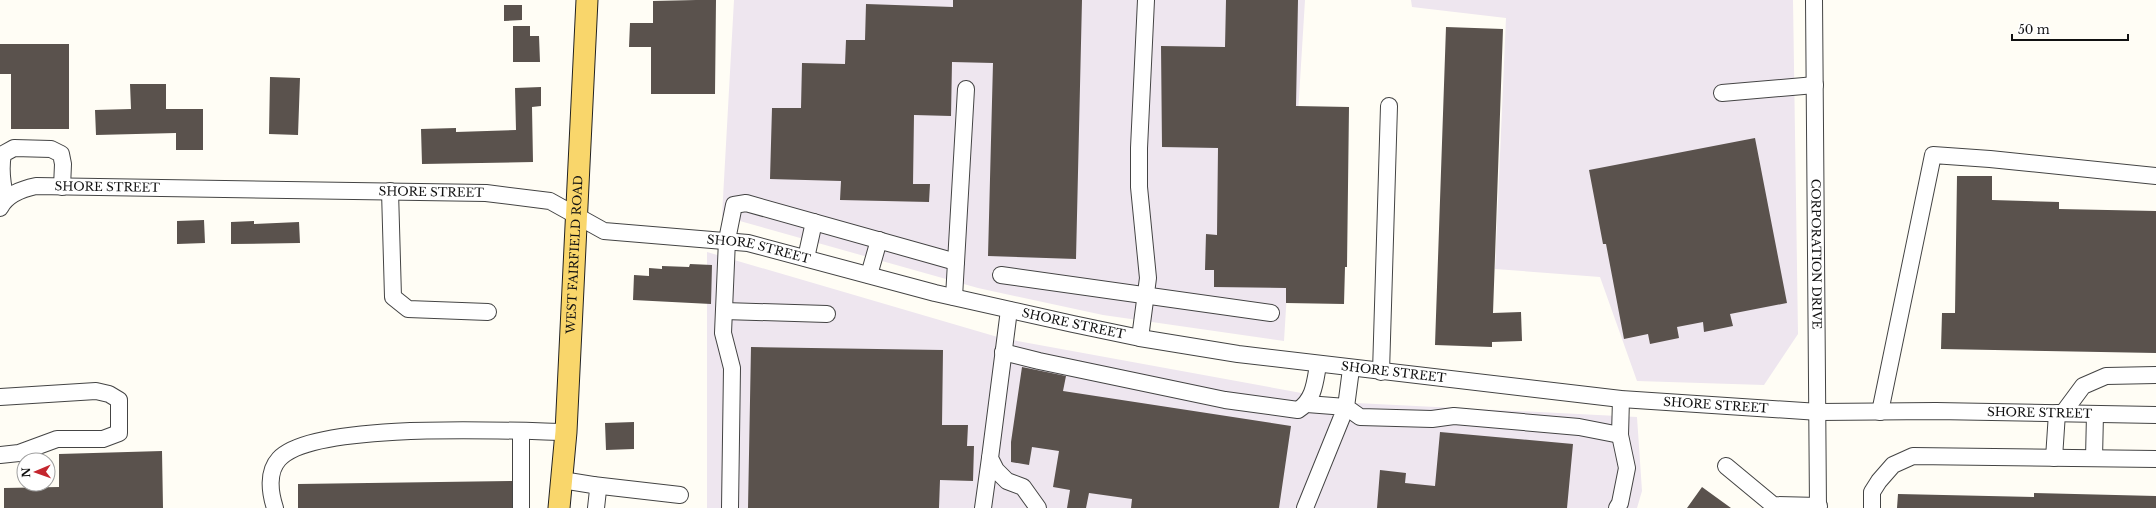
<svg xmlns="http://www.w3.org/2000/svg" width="2156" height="508" viewBox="0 0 2156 508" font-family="'Libre Baskerville',serif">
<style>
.industrial{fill:#eee6ef}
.building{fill:#5a524d}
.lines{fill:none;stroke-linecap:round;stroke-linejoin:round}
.minor-casing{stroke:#444;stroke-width:18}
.major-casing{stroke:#222;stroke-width:23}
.minor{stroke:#fff;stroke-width:16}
.major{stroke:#f9d66b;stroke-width:21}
.labels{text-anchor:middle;stroke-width:4;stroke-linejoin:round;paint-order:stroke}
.street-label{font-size:12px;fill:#111;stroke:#fff}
</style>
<rect width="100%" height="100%" fill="#fffdf5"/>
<path class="industrial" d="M734,0h571l-21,341 -181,-26 -125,-27 -256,-72z
M1411,0h382l5,334 -34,51 -127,-4 -37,-104 -105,-8 11,-251 -94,-11z
M707,252l294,86 355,65 281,14 5,74 -5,17h-930z"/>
<path class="building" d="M696,0h20l-1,94h-64v-47h-22l1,-24h23v-22z
M953,0h129l-6,259 -88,-3 5,-193 -41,-1 -1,54 -37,-1 -1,69h17l-1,18 -89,-2 1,-19 -71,-2 2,-71h29l1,-45 43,1 1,-24h19l1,-36 87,3z
M1226,0h72l-2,106 53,1 -2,160h-2l-1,37 -58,-1v-15l-72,-1v-17h-9l1,-36 11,1 1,-87 -56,-1 -1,-101 64,1z
M504,5h18v15l-18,1z
M513,26h17v10h9l1,26h-27z
M1446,27l57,2 -10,284 28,-1 1,29 -30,1v5l-57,-2z
M0,44h69v85h-58v-55h-11z
M270,77l30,1 -2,57 -29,-1z
M130,84h36v25h37v41h-27v-17l-80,2 -1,-25 36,-1z
M541,87v19l-9,1 1,55 -111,2 -1,-35 35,-1v4l60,-2 -1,-42z
M1755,138l32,165 -57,11 3,12 -29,6 -1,-10 -26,5 2,11 -29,6 -2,-10 -24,5 -18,-95h-3l-14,-74z
M1957,176h35v24l67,2v7l97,2v142l-215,-4 1,-36h13z
M204,220l1,23 -28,1v-23z
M254,221v3l45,-2 1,21 -69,1v-22z
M690,264l22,1 -1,39 -78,-4 1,-25 15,1v-8l13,1v-3l27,1z
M751,347l192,3 -1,75h26l-1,21h7l-1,35 -33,-1 -1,28h-191z
M1022,367l44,9 -3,15 228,35 -12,82h-148l1,-9 -43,-6 -3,15h-19l3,-18 -17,-3 6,-36 -27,-4 -3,18 -18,-3v-20z
M634,422v27l-28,1 -1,-27z
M1440,432l133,12 -6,64h-190l3,-38 26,3 -1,10 30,3z
M162,451l1,57h-159v-20l55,-1v-33z
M512,481v27h-214v-24z
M1702,487l29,21h-44z
M2034,493l122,3v12h-259l1,-14 136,3z"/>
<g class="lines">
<defs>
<g id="minor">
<path id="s1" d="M1814,0l4,508"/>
<path d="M1722,93l93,-8"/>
<path d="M390,191l3,106 15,12 80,3"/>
<path d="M6,199c-4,-15 -6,-29 -3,-45l11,-6 37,1 10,5 2,10 -1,23"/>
<path id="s2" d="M0,208c7,-14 22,-19 36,-22l450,7 64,8 54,30 144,12 187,50 138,31 67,14 98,16 383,45 198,13 117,-1 220,4"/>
<path d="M806,258l8,-36"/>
<path d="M869,275l10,-35"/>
<path d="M1001,275l270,38"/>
<path d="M954,297l12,-208"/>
<path d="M1009,310l-19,148 6,12 11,11 16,6 15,21"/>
<path d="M724,311l103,3"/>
<path d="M1140,338l8,-60 -9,-91v-39l7,-148"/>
<path d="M1003,352l36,9 186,39 73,10c16,-10 17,-28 20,-45"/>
<path d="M1351,369l-5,38 14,10 72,2 22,-3 125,11 41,8"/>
<path d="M1381,372l8,-266"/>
<path d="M0,397l96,-6 13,3 10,6v33l-16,6h-46l-38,14 -19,2"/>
<path d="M1880,412l53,-257 57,4 166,17"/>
<path d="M2063,413l20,-27 23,-10 50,-1"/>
<path d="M2054,458l3,-45"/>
<path d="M2094,458l1,-44"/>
<path d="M1726,466l47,39 46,1"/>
<path d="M562,480l31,5 5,5 -2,18"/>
<path d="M593,485l87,10"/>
<path d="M275,508c-5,-15 -8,-36 4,-49 34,-38 232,-28 287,-27"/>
<path d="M521,508v-77"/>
<path d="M730,508l2,-140 -9,-35 4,-93 7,-35 12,-2 210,59"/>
<path d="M983,508l7,-50"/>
<path d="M1305,508l41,-101 -39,-3"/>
<path d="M1617,508l3,-5 7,-35 -7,-33 1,-36"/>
<path d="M1872,508v-16l7,-11 14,-16 20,-9 243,3"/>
</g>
<g id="major">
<path id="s3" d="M559,508l7,-76 21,-432"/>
</g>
</defs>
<use href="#minor" class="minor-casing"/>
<use href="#major" class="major-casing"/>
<use href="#minor" class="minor"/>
<use href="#major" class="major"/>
</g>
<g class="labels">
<g class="street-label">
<text dy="4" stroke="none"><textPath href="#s2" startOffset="115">SHORE STREET</textPath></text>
<text dy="4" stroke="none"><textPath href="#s2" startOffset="439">SHORE STREET</textPath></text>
<text dy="4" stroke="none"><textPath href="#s2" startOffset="776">SHORE STREET</textPath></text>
<text dy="4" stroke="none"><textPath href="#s3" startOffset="254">WEST FAIRFIELD ROAD</textPath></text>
<text dy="4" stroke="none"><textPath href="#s1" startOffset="254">CORPORATION DRIVE</textPath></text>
<text dy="4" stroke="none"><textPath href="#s2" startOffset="1100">SHORE STREET</textPath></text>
<text dy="4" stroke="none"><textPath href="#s2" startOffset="1424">SHORE STREET</textPath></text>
<text dy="4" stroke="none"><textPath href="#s2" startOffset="1748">SHORE STREET</textPath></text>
<text dy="4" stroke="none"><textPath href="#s2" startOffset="2072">SHORE STREET</textPath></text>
</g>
</g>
<g transform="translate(36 472) rotate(268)"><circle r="19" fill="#ffffff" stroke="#a0a0a0"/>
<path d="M0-3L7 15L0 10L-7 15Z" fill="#c4262e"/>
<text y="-6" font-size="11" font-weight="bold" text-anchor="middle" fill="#111111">N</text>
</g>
<path d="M2012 34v6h116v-6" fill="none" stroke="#111111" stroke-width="2"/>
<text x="2018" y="34" font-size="12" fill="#111111" stroke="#ffffff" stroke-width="3" paint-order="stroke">50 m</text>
</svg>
